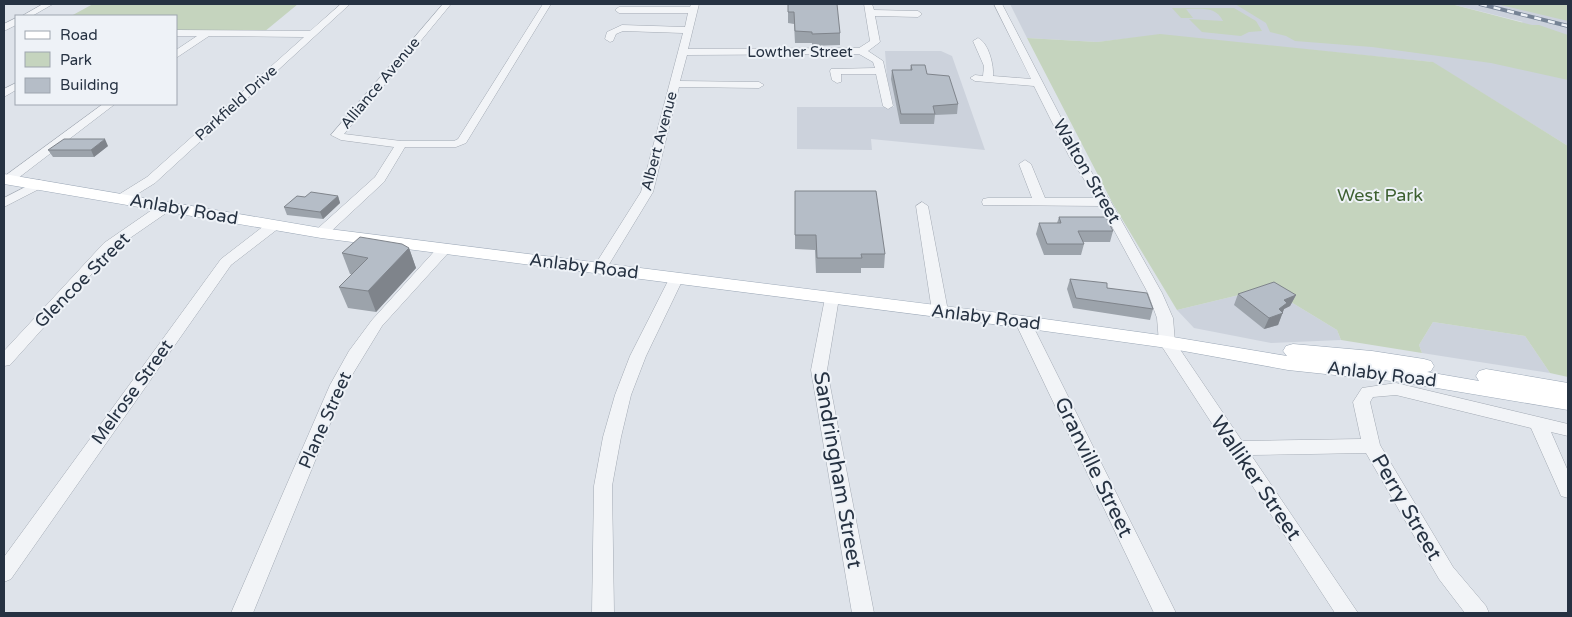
<svg xmlns="http://www.w3.org/2000/svg" width="1572" height="617" viewBox="0 0 1572 617" font-family="'Varela Round',sans-serif">
<style>
.built{fill:#ccd2dc}
.green{fill:#c5d4be}
.lines{fill:none;stroke-linecap:round;stroke-linejoin:round}
.minor-casing{stroke:#a3aab4;stroke-width:1}
.major-casing{stroke:#9ca8b7;stroke-width:1}
.minor{fill:#f2f4f7;fill-rule:evenodd}
.major{fill:#fff;fill-rule:evenodd}
.rail-casing{stroke:#768395;stroke-width:4}
.rail{stroke:#eef2f7;stroke-width:2.5;stroke-dasharray:7;stroke-linecap:butt}
.wall{fill:#9ca3ab}
.shaded-wall{fill:#7f848b}
.building{fill:#b5bdc7;stroke:#7f848b}
.labels{text-anchor:middle;stroke-width:4;stroke-linejoin:round;paint-order:stroke}
.far-street-label{font-size:15px;fill:#263242;stroke:#eef2f7}
.street-label{font-size:18px;fill:#263242;stroke:#eef2f7}
.park-label{font-size:18px;fill:#3d6031;stroke:#eef2f7}
.near-street-label{font-size:21px;fill:#263242;stroke:#eef2f7}
</style>
<rect width="100%" height="100%" fill="#dee3ea"/>
<path class="built" d="M1010,4h280l186,51 47,-33 -72,-18h117v142l-136,-84 -272,-27 -63,7 -70,-4z
M885,51h56l11,5 33,94 -114,-11 1,11 -75,-1v-42h97l-7,-30z
M1268,288l69,42 4,10 -70,3 -77,-15 -17,-18z
M1433,322l92,14 25,37 -128,-20 -3,-8z"/>
<path class="green" d="M93,4h205l-34,28 -88,-1v-15h-105z
M1235,4h216l81,21h7l29,10v45l-77,-17 -119,-16 -77,-6 -9,-5 -16,-4 -4,-9z
M1496,4h72v17z
M1172,8h62l22,13 6,10 -13,1 -8,4 -39,-4 -13,-13 34,2c-7,-15 -22,-12 -37,-12l7,9h-12z
M1160,34l273,28 135,84v231l-18,-4 -25,-37 -92,-14 -14,23 3,8 -81,-13 -4,-10 -69,-42 -91,22 -64,-106 -86,-166 70,4z"/>
<g class="lines">
<defs>
<path id="minor" d="M43,4h10l-21,12h-10z
M341,4h9l-195,179 -29,18h-8l-2,-3 2,-3 29,-18 157,-140 -95,-1 -33,22v-8l21,-14h-21v-6l134,1z
M443,4h8l-107,130 57,7h53l4,-2 85,-135h8l-85,139 -10,4h-51l-21,35 -58,54h-10l-2,-3 2,-3 59,-53 19,-30 -53,-7 -10,-5z
M691,4h8l-11,45 171,-1 11,-7 -6,-37h8l2,6 44,1 4,3 -4,3 -43,-1 5,26 -12,9 15,10 10,45 -5,3 -5,-3 -7,-32h-35v8l-4,1 -5,-3 -2,-9 1,-2 44,-1 -2,-6 -14,-8 -172,1 -7,26 79,1 5,3 -5,3 -80,-1 -26,105 -48,79h-10l-2,-3 48,-76 42,-159 -60,-2 -7,3 -3,7 -3,1 -5,-3 2,-7 15,-7 63,2 3,-14h-69l-4,-3 4,-3h71z
M994,4h8l79,152 30,46 51,91 11,25 2,24 67,99 119,-2 -8,-37 9,-14 34,-5 172,41v12l-17,-4 17,39v27l-7,-2 -2,-5 -28,-63 -135,-33 -23,2 -3,5 10,43 73,122 33,39 3,7h-24l-26,-34 -73,-126 -115,2 107,158h-23l-176,-271 -2,-24 -9,-25 -47,-87 -118,-1 -1,-3 1,-3 5,-1h44l-13,-34 6,-4 6,4 14,34h51l-27,-42 -35,-70 -59,-5 -5,-3 5,-3 8,1 1,-10 -11,-25 5,-3c11,5 16,28 15,38l38,3z
M16,18v7l-12,6v-7z
M16,83v7l-12,7v-8z
M103,104h12l-102,78h-8v-6z
M39,180l4,1 2,3 -2,3 -39,20v-9z
M167,202l6,4 -1,3 -58,40 -104,116 -6,1v-15l100,-108 58,-40z
M922,202l6,4 20,105 -3,3h-10l-3,-3 -16,-105z
M274,221l5,1 2,3 -2,3 -48,37 -220,314 -7,3v-25l217,-298 48,-37z
M445,244l5,1 2,3 -2,3 -68,75 -36,59 -93,228h-22l99,-228 19,-34 23,-31 68,-75z
M677,273l5,1 2,3 -38,79 -15,39 -10,42 -9,49 2,127h-22l2,-127 9,-49 12,-42 15,-39 40,-79 2,-3z
M832,293l5,2 2,3 -12,72 47,243h-22l-41,-243 14,-72 2,-3z
M1023,317l5,2 3,3 145,291h-22l-139,-291 3,-3z"/>
<path id="major" d="M4,174l317,54 702,88 144,20 120,20 -4,-5 3,-5 7,-2 79,7 52,8 7,2 3,5 -3,5 -4,1 52,9 -3,-5 3,-5 7,-2 82,14v27l-167,-28 -113,-12 -121,-22 -144,-20 -702,-90 -317,-54z"/>
</defs>
<use href="#minor" class="minor-casing"/>
<use href="#major" class="major-casing"/>
<use href="#minor" class="minor"/>
<use href="#major" class="major"/>
<defs>
<path id="rail" d="M1480,4l88,22"/>
</defs>
<use href="#rail" class="rail-casing"/>
<use href="#rail" class="rail"/>
</g>
<path class="wall" d="M788,4l52,29v12l-28,1v-3h-17l-1,-19 -6,-1z
M911,65l16,9 31,30 -1,10 -22,1 -1,9h-34l-9,-45 1,-9h18z
M108,146l-14,11h-41l-5,-7z
M795,191l90,63 -1,14h-23v5h-45l-1,-23 -20,-1z
M338,196l2,7 -17,16 -36,-4 -3,-8 21,-10z
M1059,217l54,14 -3,11h-27l1,2 -3,11h-37l-8,-21 3,-11h18z
M409,248l7,20 -40,44 -28,-4 -9,-21 13,-13h-2l-8,-21z
M1070,279l37,9 46,21 -3,11 -77,-12 -6,-19z
M1238,294l58,1 -6,11 -6,3 -6,16 -14,4 -30,-24z"/>
<path class="shaded-wall" d="M105,139l3,7 -14,11 -3,-7z
M338,196l2,7 -17,16 -3,-7z
M409,248l7,20 -40,44 -8,-21z
M1296,295l-6,11 -6,3 -6,16 -14,4 5,-11 10,-9 5,-9z"/>
<path class="building" d="M788,4h49l3,29 -28,1v-2l-17,-1 -1,-19h-6z
M911,65h14l2,9 22,2 9,28 -25,2 2,8h-34l-9,-44h20z
M64,139h41l-14,11h-43z
M795,191h81l9,63h-24l1,4h-45l-1,-23h-21z
M311,192l27,4 -18,16 -36,-5 13,-11 8,1z
M1059,217h47l7,14h-35l6,13h-37l-8,-21h22z
M360,237l42,7 7,4 -41,43 -29,-4 29,-29 -26,-5z
M1070,279l37,4v5l40,5 6,16 -77,-11z
M1274,282l22,13 -12,5 3,3 -8,6 4,4 -14,5 -31,-24z"/>
<g class="labels">
<g class="far-street-label">
<text x="800" y="57">Lowther Street</text>
<text transform="translate(380 83) rotate(-50)" y="5">Alliance Avenue</text>
<text transform="translate(236 103) rotate(-42)" y="5">Parkfield Drive</text>
<text transform="translate(659 141) rotate(-75)" y="5">Albert Avenue</text>
</g>
<g class="street-label">
<text transform="translate(1087 171) rotate(60)" y="6">Walton Street</text>
<text transform="translate(184 209) rotate(10)" y="6">Anlaby Road</text>
<text transform="translate(584 266) rotate(7)" y="6">Anlaby Road</text>
<text transform="translate(82 280) rotate(-45)" y="6">Glencoe Street</text>
<text transform="translate(986 317) rotate(7)" y="6">Anlaby Road</text>
<text transform="translate(1382 374) rotate(7)" y="6">Anlaby Road</text>
<text transform="translate(132 392) rotate(-54)" y="6">Melrose Street</text>
<text transform="translate(325 420) rotate(-66)" y="6">Plane Street</text>
</g>
<g class="park-label">
<text x="1380" y="201">West Park</text>
</g>
<g class="near-street-label">
<text transform="translate(1094 467) rotate(64)" y="7">Granville Street</text>
<text transform="translate(838 470) rotate(80)" y="7">Sandringham Street</text>
<text transform="translate(1256 478) rotate(56)" y="7">Walliker Street</text>
<text transform="translate(1407 507) rotate(60)" y="7">Perry Street</text>
</g>
</g>
<rect width="1572" height="617" fill="none" stroke="#263242" stroke-width="10"/>
<rect x="15" y="15" width="162" height="90" fill="#eef2f7" stroke="#9ea5af"/>
<rect x="25" y="31" width="25" height="8" fill="#ffffff" stroke="#9ea5af"/>
<text x="60" y="40" font-size="15" fill="#263242">Road</text>
<rect x="25" y="52" width="25" height="15" fill="#c5d4be" stroke="#9ea5af"/>
<text x="60" y="65" font-size="15" fill="#263242">Park</text>
<rect x="25" y="78" width="25" height="15" fill="#b5bdc7" stroke="#9ea5af"/>
<text x="60" y="90" font-size="15" fill="#263242">Building</text>
</svg>
